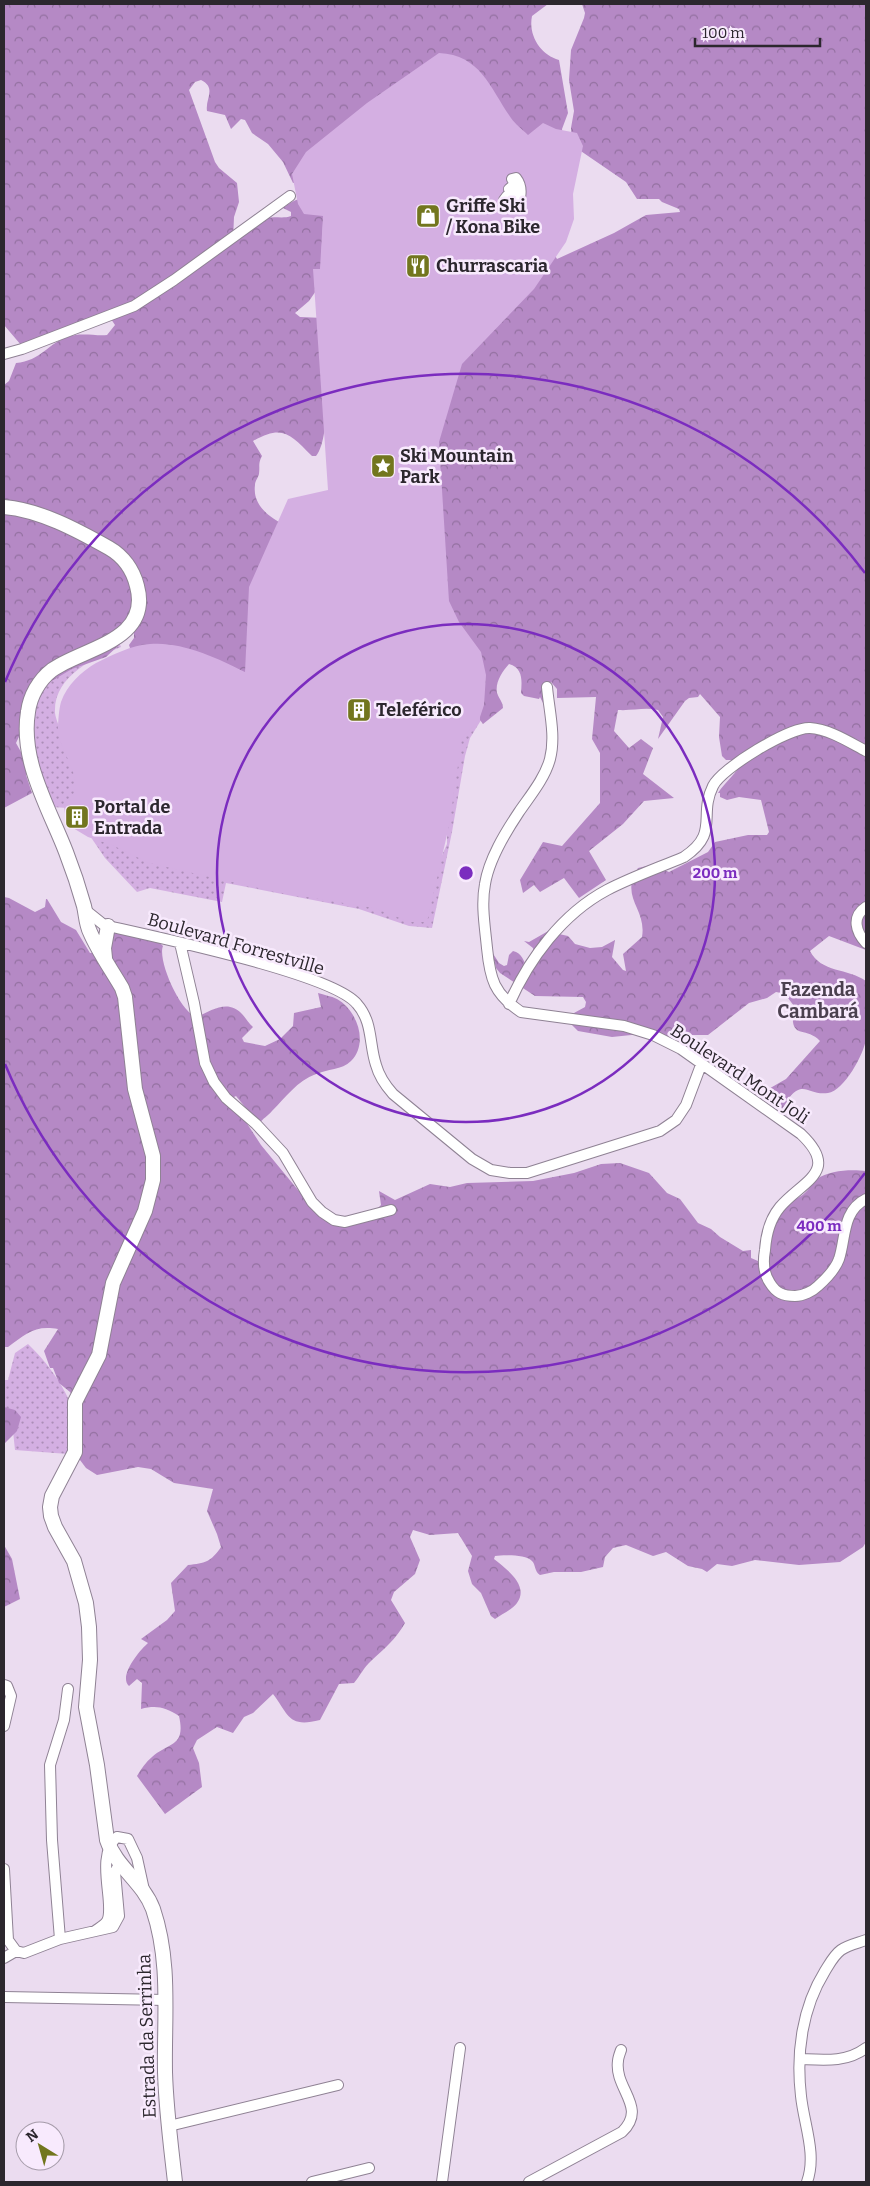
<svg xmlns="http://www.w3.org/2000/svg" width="870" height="2186" viewBox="0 0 870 2186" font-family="Bitter,serif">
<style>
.grass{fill:url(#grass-dots)}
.forest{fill:url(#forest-crowns)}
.park{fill:#d4afe2}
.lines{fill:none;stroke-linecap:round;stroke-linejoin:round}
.street-casing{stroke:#8f8294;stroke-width:12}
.secondary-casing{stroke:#8f8294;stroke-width:16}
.street{stroke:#fff;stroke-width:10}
.secondary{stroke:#fff;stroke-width:14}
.ring{fill:none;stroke:#7b2cbf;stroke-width:2.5}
.labels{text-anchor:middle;stroke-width:5;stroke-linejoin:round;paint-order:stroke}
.poi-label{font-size:18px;font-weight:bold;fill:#2c272e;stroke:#f8eafd;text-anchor:start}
.street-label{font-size:18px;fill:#2c272e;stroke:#f8eafd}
.neighbourhood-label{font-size:19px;font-weight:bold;fill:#4b404f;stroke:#f8eafd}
.centre{fill:#7b2cbf;stroke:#f8eafd;stroke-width:2.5}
.ring-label{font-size:15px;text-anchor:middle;font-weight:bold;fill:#7b2cbf;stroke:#f8eafd;stroke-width:5;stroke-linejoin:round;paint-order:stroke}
</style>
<defs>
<pattern id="grass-dots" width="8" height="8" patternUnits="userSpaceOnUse" patternTransform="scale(1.25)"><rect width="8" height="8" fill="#d4afe2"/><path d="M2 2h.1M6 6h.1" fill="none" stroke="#ac8eb8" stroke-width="1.8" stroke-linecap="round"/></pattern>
<pattern id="forest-crowns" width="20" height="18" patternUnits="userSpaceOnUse" patternTransform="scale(1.25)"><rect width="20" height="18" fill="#b589c5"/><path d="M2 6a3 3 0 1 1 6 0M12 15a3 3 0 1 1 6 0" fill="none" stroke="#9370a0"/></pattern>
</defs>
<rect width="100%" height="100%" fill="#ebdcf0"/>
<path class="grass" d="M119,642l2,5c-27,11 -68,29 -66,66 1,7 5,15 7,22 6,16 11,31 17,47l-1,10 -11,16 -14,-1 -13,-29 -10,-51 10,-40 12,-12z
M481,710l2,7 -13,21 -5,18 -13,76 -20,96 -23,-2 -50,-17 -133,-26 -4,19 -72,-14 -13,4 -32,-34 -19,-28 336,70 25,-56v-12l-48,-25z
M28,1344c16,15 32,36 41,56 6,13 3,41 -1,54l-53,-4 -2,-19 -9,-11v-40h4l7,-27z"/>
<path class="forest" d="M4,4h544l-16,12c-4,20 9,39 27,44l9,53 -6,16 1,10 -270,44 -10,-21 -15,-18 -16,-11 -7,-13 -4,-1 -10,10 -6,-14 -18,-4c-2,-12 10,-23 -6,-31l-6,2 -6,8 26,72 4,6 18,15 2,19 -5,15 -1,23c14,-2 20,-19 34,-22 8,-2 16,1 24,-2v-4l-8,-4c18,-13 21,-11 41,-5l-4,82 -11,16 -14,12 5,4 24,1c1,30 9,117 -8,138h-4c-22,-22 -29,-32 -59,-15l9,15c-4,7 -2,10 -3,18 -1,4 -4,7 -4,11 -3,22 17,34 34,42l-30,154 -128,-30 -2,-6 5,-7v-11l-10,5 -6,14 -12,11 -34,12 -29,17 -27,57 10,18v14l6,18 -28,15v-423l5,-4 7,-18c25,-2 32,-20 52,-26 12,-5 26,-1 39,-2l8,-10 -8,-12 -86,32 -17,-20z
M582,4h284v946l-37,-14 -19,15c11,22 38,17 56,30 0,18 3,39 0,58 -2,15 -22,52 -38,54 -20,3 -24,-15 -41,7l3,12c-10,-3 -25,-9 -25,-21l21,-12 34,-38c-15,-16 -32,1 -26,-35l-6,-8 -7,-5 -5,-1 -9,6 -18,5 -41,32h-21l-34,3 -12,-4 -29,3 -34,-6 -6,-6 -1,-6 3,-6 11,-6 1,-5 -3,-5 -48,-1 -35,-23 -4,-5 -4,-16 7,11 5,3 3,-1 2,-10 4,-4c9,2 11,10 14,18l9,-10 -3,-11 -9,-7 5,1 21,-12v2l18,4 7,8 15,4 12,-1 13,-7 -3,17 11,13 3,1 -3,-17 19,-17c5,-29 -23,-39 -4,-69l13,-3 18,7 39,-20 7,-10 33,-7h19l2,-3 -8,-32 -22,-3 -12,3 -7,-3v-4h-2c7,-11 17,-18 23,-29l-4,-4h-11l-4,-4 -3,-19 1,-20 -20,-23 -2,3 -9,1 -4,3 -27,38 5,-22 -5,-7c-13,-3 -26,1 -40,0l-4,21 15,17 12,-9 12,9 -10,26 31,24 -30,3 -21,23 -34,27 17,29 -27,18 -15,-20 -24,14 -6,-7 -11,8 -3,-13 23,-38 19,4 38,-43v-50l-8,-14 4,-42 -39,1v-9l-6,-7c-9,5 -8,11 -8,21l-3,-6 -1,2 -15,-3 -3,-3c1,-13 2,-25 -12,-29 -7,8 -14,18 -12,29 2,6 6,9 6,15l-20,16 -3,-4 -1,-31 -26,-36 -59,-341 155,-67 8,14 57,-26 32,-18 34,-3 -1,-3 -17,-7 -3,-3h-22l-11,-17 -54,-37 -1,-17 3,-17 -5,-31 2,-30 13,-32 1,-5z
M4,897l5,1 26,14 10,-5 1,-8h1l14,23 15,8 14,23 15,-1 9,-25 44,14 5,5c-6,14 18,68 34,71 15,-7 31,-18 45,-3 4,4 6,9 11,13l-11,11 2,4 21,4 15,-7 13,-13 1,-13 27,-6 -3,-14c6,2 13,3 19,6 20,11 32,44 14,62 -9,9 -24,8 -35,13 -19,7 -30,23 -44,37 -4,5 -9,7 -13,13l-23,-28 -2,1 4,9 -9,1 17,15 15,23 46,56 11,10 30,8 25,-6 8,-8 -2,-14 16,9 35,-16 20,3 17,-4 66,-2 41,-8 27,-9 19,-1 29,10 18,20 13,6 18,24 13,6 9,8 23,14 8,-1v8l7,3 6,-8 11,-48c9,-2 19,-4 26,-9 7,-4 10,-12 16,-17 12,-9 35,-10 49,-8v371l-3,5 -23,15 -41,3 -44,-5 -23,6 -15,-2 -10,8 -5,-3 -14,-3 -22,-14 -13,4 -27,-11 -13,3 -8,9 -2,10 -22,5h-27l-14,3c-6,-4 -4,-10 -8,-14 -6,-7 -29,-6 -37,-5l-1,3c11,9 36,26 23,44 -4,6 -15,11 -22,16l-4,-3 -10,-23 -9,-9 -4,-13 4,-15 -14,-23 -28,2 -17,-5 -3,7 10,23 -5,14 -21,18 -3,8 14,23c-9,16 -21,26 -34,38 -7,6 -11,15 -17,22l-15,1 -19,36c-32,8 -31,-5 -47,-26l-20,19 -9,4 -11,16 -16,-6 -20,13 -4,8 6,15 3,24 -37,27 -28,-38c4,-7 9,-14 15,-19 17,-15 34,-10 27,-41 -14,-9 -23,-11 -38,-7l1,-26 -5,-4 -8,7c-11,-10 11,-36 19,-43l-7,-4 26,-19 8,-9 -4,-28 17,-18c17,-2 23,-3 33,-18l-4,-13 -10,-23 6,-22 -39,-6 -23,-14 -13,-2 -41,8 -11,-7 -9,-12 -3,-57 -4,-7 -11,-9 -6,-15h-3l-6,-17 14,-22c-24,-4 -32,5 -50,18h-4z
M4,1407l11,3 6,7 -4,14 -13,13z
M4,1545l8,14 8,40 -16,8z"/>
<path class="park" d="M439,53c42,2 51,35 72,65 4,6 11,11 17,17l15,-12 13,6 21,4 6,13 -10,48 1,25 -8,23 -32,47 -72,75 -23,78 10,159 10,21 22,30 5,23 -2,30 -5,15 -17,18 -13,88 -22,96h-17l-36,-14 -98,-16 -127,-29 -37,-18 -24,-8 -15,-9 -8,-14 -1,-8c28,-23 -5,-51 -6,-77 0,-8 1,-20 3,-27 6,-17 20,-30 35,-39 16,-8 36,-18 54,-19 30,-3 68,14 95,28l4,-85 39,-88 40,-9 -15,-221h7l3,-53 -19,-2 -6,-10 -6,-30 14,-22 61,-49z"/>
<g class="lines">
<defs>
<path id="street" d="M516,178c7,9 7,29 -8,30l-4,-3v-5l3,-4 5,4 3,-2 -6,-9 6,-5 -3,-5z
M4,354l18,-5 112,-43 40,-26 116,-84
M547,687c2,23 9,49 3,72 -5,19 -20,37 -31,53 -14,21 -30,47 -34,72 -4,21 0,43 2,64 3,31 7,46 34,64l103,14 29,9 28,14 120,85c40,38 1,47 -21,73 -10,12 -14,28 -15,43 -2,11 -2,23 5,33 6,10 13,13 25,13 8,0 18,-5 23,-10 9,-8 17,-16 21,-27 7,-21 3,-48 27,-60
M866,907c-15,10 -10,25 0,36
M84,909l20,16c46,11 228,48 253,79 16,18 12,40 19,61 3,11 9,20 17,29l79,65 19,11 19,3h17l133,-42 16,-11 10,-15 15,-40
M180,943l14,60 11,60 9,19 12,16 30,26 27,29 29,49 10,10 12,8 11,2 46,-12
M509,1004c20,-45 53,-90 98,-114 25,-13 51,-22 77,-33 36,-24 14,-41 29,-71 9,-18 76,-59 97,-58 19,1 39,14 56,23
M4,1685l3,1 4,10 -7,30
M4,1869l4,71 8,11 8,2 36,-14 53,-12 6,-11 -4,-44 2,-4h7
M95,1931c4,-3 10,-6 12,-10 9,-15 -13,-65 10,-84l11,2 9,19 7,32
M60,1939l-8,-99 -2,-75 14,-45 4,-31
M4,1958l12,-7
M4,1997l162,3
M800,2059c23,1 46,4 66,-11
M169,2126l169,-41
M312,2182l57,-14
M442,2182l18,-134
M529,2182l93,-50c26,-25 -8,-43 -4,-71 0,-3 2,-8 3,-11
M807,2182c10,-28 -3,-57 -6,-86 -5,-43 1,-88 24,-125 5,-8 9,-16 16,-21 7,-5 17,-7 25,-10"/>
<path id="secondary" d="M4,507c36,3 73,23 105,41 14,8 24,22 28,38 15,55 -54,62 -85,84 -13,10 -22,26 -24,42 -8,49 21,96 38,140 7,18 13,36 18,54 2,8 2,18 6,26 8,19 21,37 32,56l3,9 10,92 18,67v24l-8,31 -32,72 -14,72 -24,47v50l-23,44 -2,11 1,9 4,11 19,34 12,42 3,24 1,33 -4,47 11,58 10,75c9,27 36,42 46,69 18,53 11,108 12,163 1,37 6,74 10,110
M105,958l-1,-10 4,-22"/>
</defs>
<use href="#street" class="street-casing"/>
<use href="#secondary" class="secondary-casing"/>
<use href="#street" class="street"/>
<use href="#secondary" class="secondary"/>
</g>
<g class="ring">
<circle cx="466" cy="873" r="249"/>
<path d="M865 1173A499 499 0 0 1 5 1064M5 682A499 499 0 0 1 865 573"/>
</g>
<defs>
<symbol id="shop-square" viewBox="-11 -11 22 22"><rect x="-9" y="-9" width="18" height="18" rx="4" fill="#72761e" stroke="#f8eafd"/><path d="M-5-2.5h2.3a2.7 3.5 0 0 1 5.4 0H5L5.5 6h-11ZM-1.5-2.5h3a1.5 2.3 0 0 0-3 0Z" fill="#fff"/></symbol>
<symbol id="restaurant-square" viewBox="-11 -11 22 22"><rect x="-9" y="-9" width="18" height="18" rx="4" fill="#72761e" stroke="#f8eafd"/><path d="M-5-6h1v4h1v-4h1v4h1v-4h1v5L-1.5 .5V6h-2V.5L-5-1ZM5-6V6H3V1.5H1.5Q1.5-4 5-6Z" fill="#fff"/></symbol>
<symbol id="sight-square" viewBox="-11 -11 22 22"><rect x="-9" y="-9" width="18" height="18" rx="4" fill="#72761e" stroke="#f8eafd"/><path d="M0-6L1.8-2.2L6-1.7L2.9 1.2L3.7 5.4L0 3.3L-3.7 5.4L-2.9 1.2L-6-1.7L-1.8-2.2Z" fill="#fff"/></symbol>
<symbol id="building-square" viewBox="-11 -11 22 22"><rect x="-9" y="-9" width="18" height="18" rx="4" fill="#72761e" stroke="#f8eafd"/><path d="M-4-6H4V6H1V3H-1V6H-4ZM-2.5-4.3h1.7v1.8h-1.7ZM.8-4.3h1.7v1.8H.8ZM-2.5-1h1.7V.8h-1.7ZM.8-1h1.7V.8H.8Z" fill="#fff"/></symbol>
</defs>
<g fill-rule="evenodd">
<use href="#shop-square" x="414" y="202" width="28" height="28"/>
<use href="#restaurant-square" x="404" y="252" width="28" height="28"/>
<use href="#sight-square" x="369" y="452" width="28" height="28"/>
<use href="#building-square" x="345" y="696" width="28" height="28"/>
<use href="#building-square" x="63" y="803" width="28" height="28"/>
</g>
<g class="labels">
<g class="poi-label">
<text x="446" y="212">Griffe Ski<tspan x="446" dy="21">/ Kona Bike</tspan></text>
<text x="436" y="272">Churrascaria</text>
<text x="400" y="462">Ski Mountain<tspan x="400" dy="21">Park</tspan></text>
<text x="376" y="716">Teleférico</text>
<text x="94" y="813">Portal de<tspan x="94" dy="21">Entrada</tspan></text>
</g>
<g class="street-label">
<text transform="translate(236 944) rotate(16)" y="6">Boulevard Forrestville</text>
<text transform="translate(740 1074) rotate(34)" y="6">Boulevard Mont Joli</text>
<text transform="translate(147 2036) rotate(-92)" y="6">Estrada da Serrinha</text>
</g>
<g class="neighbourhood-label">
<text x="818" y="996">Fazenda<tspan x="818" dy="22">Cambará</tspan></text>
</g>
</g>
<circle cx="466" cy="873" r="8" class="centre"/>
<g class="ring-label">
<text x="715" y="878">200 m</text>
<text x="819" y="1231">400 m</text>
</g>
<rect width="870" height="2186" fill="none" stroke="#2c272e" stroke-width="10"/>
<g transform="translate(40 2146) rotate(323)"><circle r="24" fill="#f8eafd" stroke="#a69caa"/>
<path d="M0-4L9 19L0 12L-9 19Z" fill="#72761e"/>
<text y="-8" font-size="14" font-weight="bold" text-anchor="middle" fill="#2c272e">N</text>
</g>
<path d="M695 38v8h125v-8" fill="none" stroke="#2c272e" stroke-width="2.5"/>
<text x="702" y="38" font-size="15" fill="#2c272e" stroke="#f8eafd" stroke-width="4" paint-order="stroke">100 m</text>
</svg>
